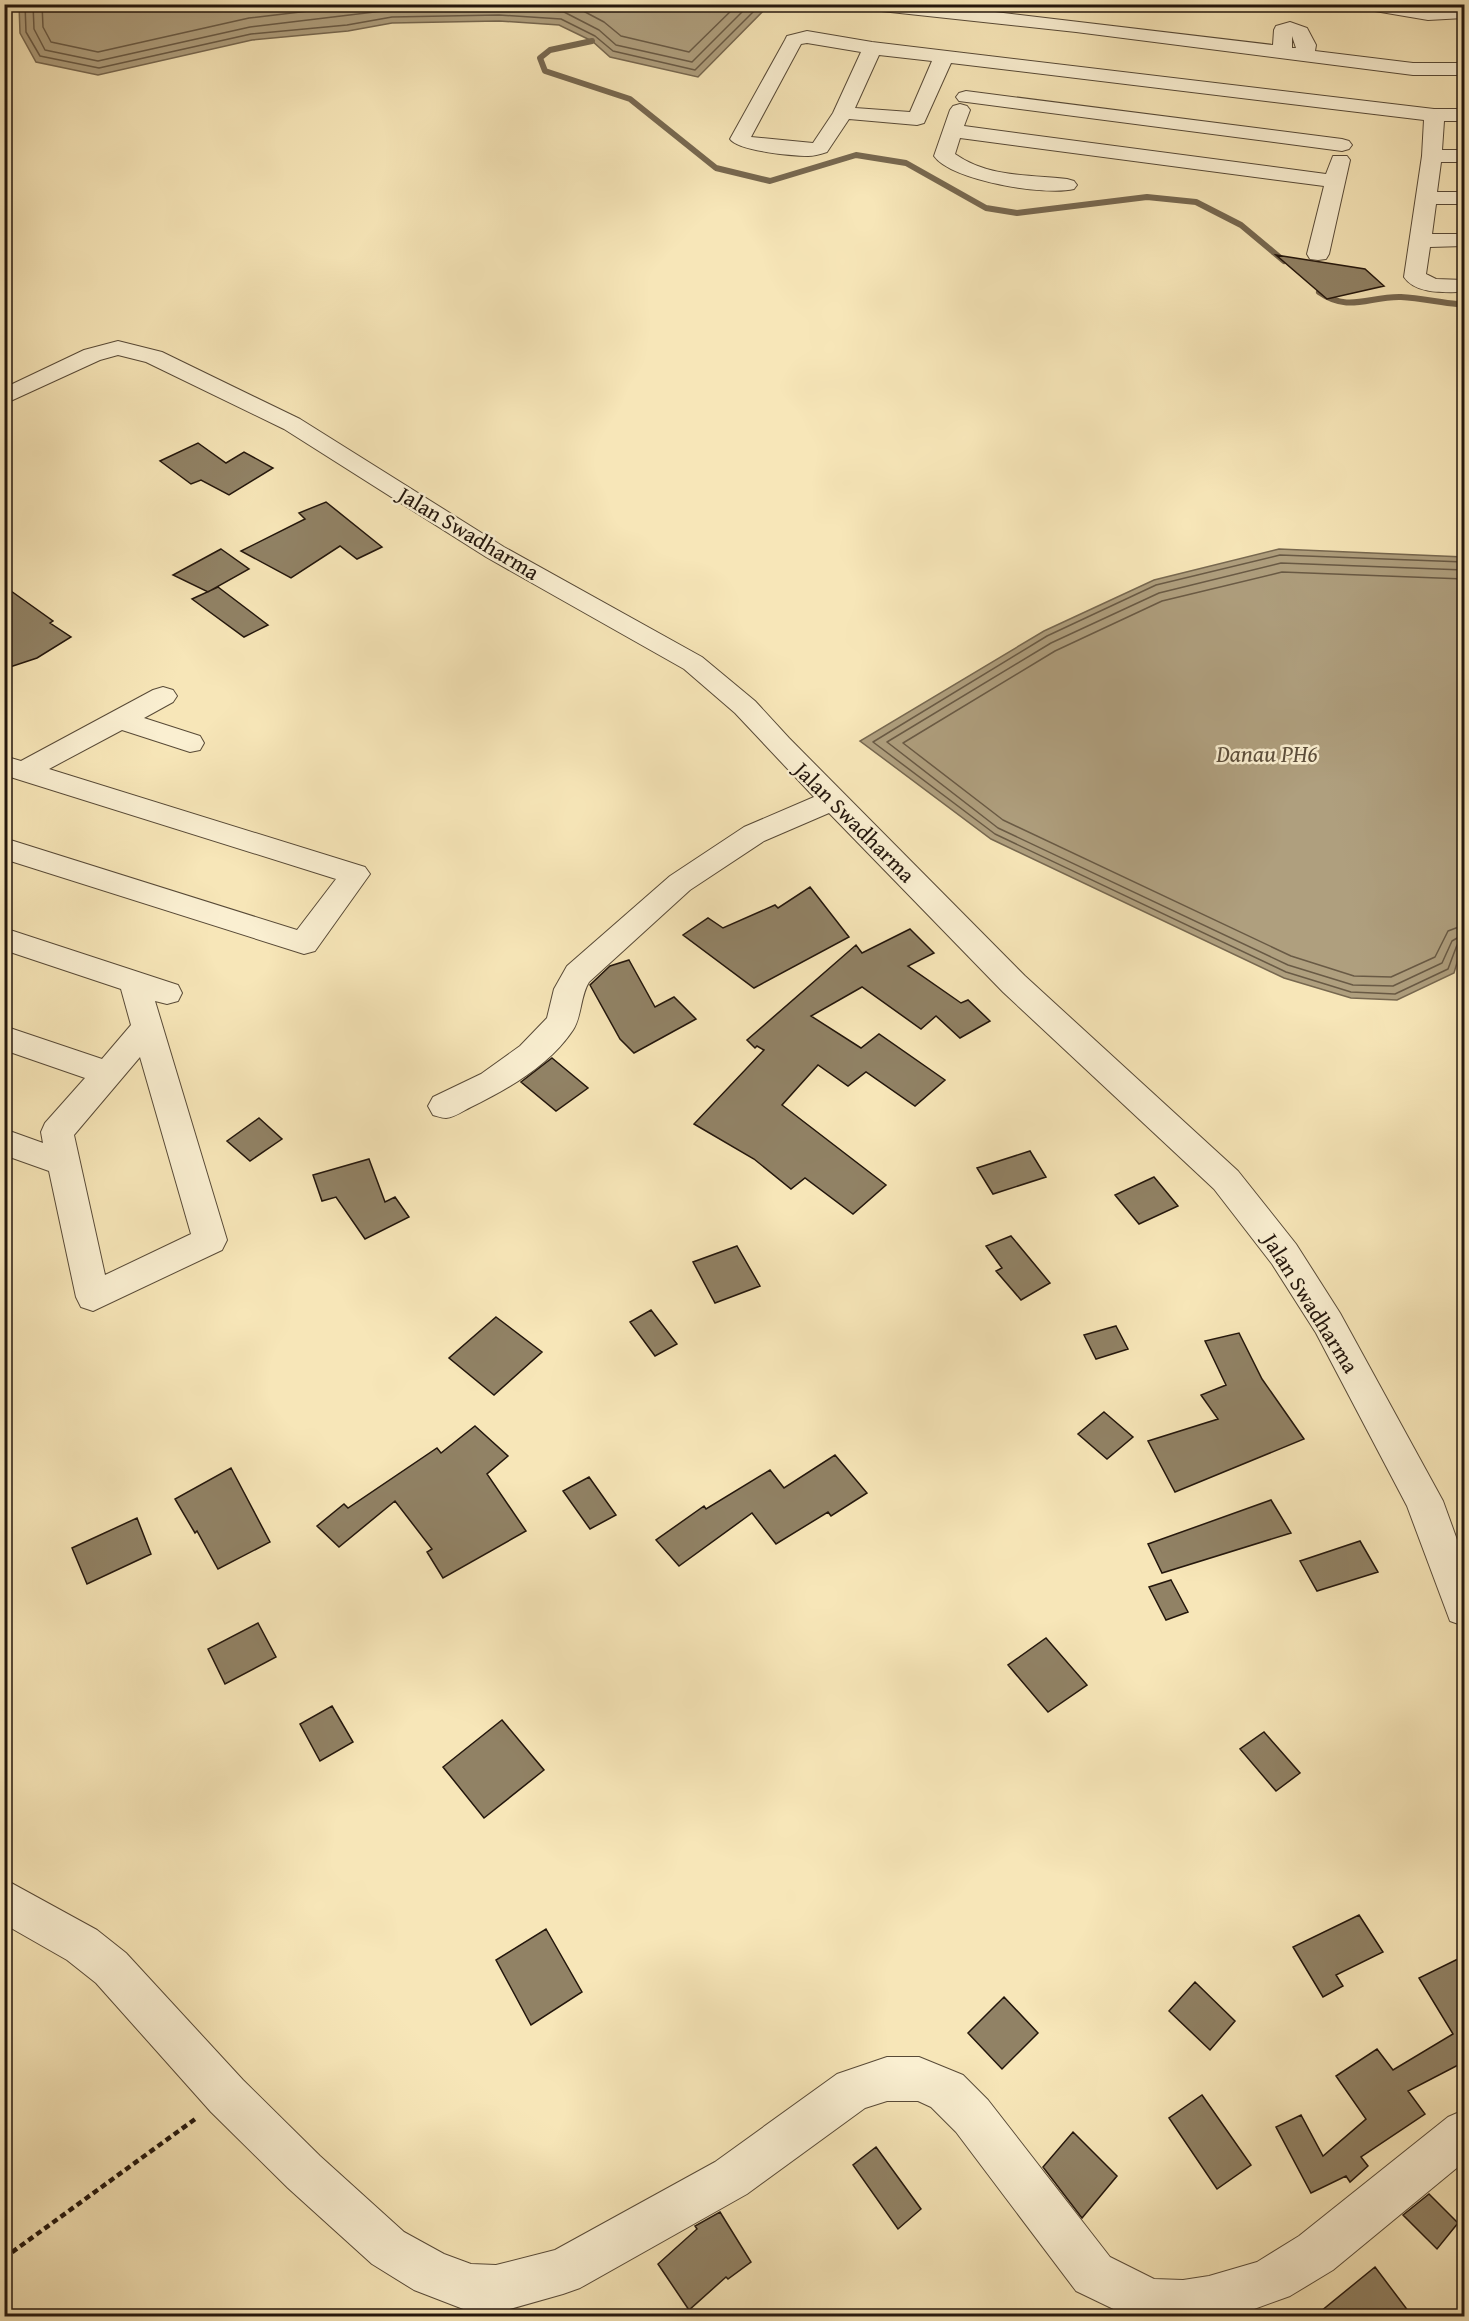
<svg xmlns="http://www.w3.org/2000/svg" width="1469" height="2321" viewBox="0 0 1469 2321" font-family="'Gentium Book Plus',serif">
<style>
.water{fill:#af9f7e;stroke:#776850;stroke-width:1.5}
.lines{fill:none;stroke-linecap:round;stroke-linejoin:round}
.shore{stroke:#695a45;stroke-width:1.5}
.stream{stroke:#776850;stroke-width:6}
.building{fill:#918265;stroke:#23160c;stroke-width:1.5}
.minor-casing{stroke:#584a37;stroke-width:2}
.path{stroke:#23160c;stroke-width:4.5;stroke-dasharray:6 4;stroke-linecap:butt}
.minor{fill:#faefd1;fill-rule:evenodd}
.labels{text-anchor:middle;stroke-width:5;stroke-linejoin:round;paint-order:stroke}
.street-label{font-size:22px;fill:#23160c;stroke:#faefd1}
.water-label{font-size:24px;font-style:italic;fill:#5b4d3a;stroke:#faefd1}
</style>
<rect width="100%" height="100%" fill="#f7e6b8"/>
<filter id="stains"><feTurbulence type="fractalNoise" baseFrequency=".00333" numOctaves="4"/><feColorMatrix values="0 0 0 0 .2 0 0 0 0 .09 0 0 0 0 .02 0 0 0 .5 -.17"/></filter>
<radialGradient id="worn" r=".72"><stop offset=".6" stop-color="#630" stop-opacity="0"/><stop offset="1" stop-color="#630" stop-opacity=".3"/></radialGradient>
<path class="water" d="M19,5v-1l750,1 -71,72 -88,-20 -18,-16 -33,-16 -60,-4 -107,2 -44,8 -96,9 -154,35 -62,-13 -16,-29z
M1279,549l185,8v382l-10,34 -57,27 -46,-2 -67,-20 -293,-139 -131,-98 184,-110 110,-51z"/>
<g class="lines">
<path class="shore" d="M25,4l1,28 14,24 59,12 152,-34 96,-9 45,-8 107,-2 62,4 34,17 18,15 82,19 66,-66
M33,4l1,25 11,21 53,11 152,-34 141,-17 108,-2 65,4 35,18 17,15 76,17 58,-58
M42,4l1,23 8,15 47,10 151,-34 119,-14
M570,4l34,18 17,14 68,16 49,-48
M1464,562l-184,-7 -124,30 -109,51 -174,106 122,92 291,138 65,20 44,2 53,-25 9,-24 7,-3
M1464,570l-183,-7 -122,30 -108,50 -164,99 111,86 290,137 65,20 40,1 49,-23 10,-22 12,-7
M1464,579l-182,-7 -120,29 -107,50 -152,92 100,77 288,136 63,20 37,1 44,-20 13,-26 16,-6"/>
<path class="stream" d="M592,41l-42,9 -10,8 5,13 85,28 86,69 54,13 86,-26 50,8 80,45 31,5 130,-16 49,5 45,23 43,36
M1319,292c30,21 50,4 82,5 19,1 37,5 56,7l7,3"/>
</g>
<path class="building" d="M1276,255l89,14 19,17 -57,13z
M198,443l28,20 18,-11 29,16 -44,27 -28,-15 -10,4 -31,-23z
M326,502l56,45 -25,12 -17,-13 -49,32 -50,-27 64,-32 -6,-6z
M221,549l28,20 -41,23 -35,-17z
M4,586l49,35 -3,2 21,14 -34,21 -33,11z
M218,587l50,38 -24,12 -52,-38z
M810,887l39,50 -95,51 -71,-53 25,-17 15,10 52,-23 3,3z
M910,929l24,24 -26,13 53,37 7,-3 22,21 -30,17 -24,-22 -15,13 -59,-42 -51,29 50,32 18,-14 66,46 -30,26 -49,-34 -18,14 -30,-21 -36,40 104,80 -33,29 -48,-36 -14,11 -37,-30 -60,-35 70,-74 -7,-4 -2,2 -8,-8 109,-95 6,8z
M629,960l26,47 19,-10 22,22 -62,34 -14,-14 -30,-54 20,-19z
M552,1058l36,30 -32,23 -35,-29z
M259,1118l23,21 -32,22 -23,-20z
M1030,1151l16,26 -53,17 -16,-26z
M369,1159l16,43 10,-5 14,20 -44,22 -29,-42 -14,4 -9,-26z
M1154,1177l24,29 -39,18 -24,-29z
M1011,1236l39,47 -29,17 -25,-29 6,-3 -16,-22z
M737,1246l23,40 -45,17 -22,-41z
M651,1310l26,34 -22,12 -25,-34z
M496,1317l46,35 -48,43 -45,-37z
M1116,1326l12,23 -32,10 -12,-24z
M1239,1333l23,46 42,60 -129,53 -27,-51 70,-22 -17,-24 25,-10 -21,-44z
M1104,1412l29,25 -26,22 -29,-25z
M475,1426l33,30 -21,18 39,57 -83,47 -16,-26 5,-3 -37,-48 -56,46 -22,-21 27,-22 4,4 89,-60 4,5z
M835,1455l32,38 -36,23 -3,-4 -52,32 -24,-31 -73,53 -23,-26 48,-34 2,3 64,-39 14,18z
M231,1468l39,74 -52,27 -21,-38 -2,2 -20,-34z
M589,1477l27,38 -26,14 -27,-38z
M1271,1500l20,33 -129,40 -14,-29z
M137,1518l14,36 -64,30 -15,-36z
M1360,1541l18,31 -61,19 -17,-30z
M1171,1580l17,32 -22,8 -17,-33z
M258,1623l18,34 -51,27 -17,-35z
M1046,1638l41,47 -39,27 -40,-47z
M332,1706l21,36 -33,19 -20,-37z
M502,1720l42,50 -60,48 -41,-51z
M1264,1732l36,41 -24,18 -36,-42z
M1359,1915l24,37 -47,23 7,11 -20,11 -30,-50z
M546,1929l36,63 -51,33 -35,-65z
M1464,1956v106l-56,29 17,23 -64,43 7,9 -18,16 -4,-6 -35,17 -35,-66 25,-12 22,41 43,-37 -30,-43 41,-27 16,21 60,-36 -34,-56z
M1195,1982l40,39 -25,29 -41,-39z
M1004,1997l34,36 -36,36 -34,-36z
M1202,2095l49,70 -34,24 -48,-71z
M1073,2132l44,44 -35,42 -39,-51z
M876,2147l45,62 -23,20 -45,-64z
M1429,2194l29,29 -21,26 -34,-34z
M720,2212l31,50 -23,17 -2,-2 -37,33 -31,-46 39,-35 -2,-3z
M1375,2267l37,49h-97z"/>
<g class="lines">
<defs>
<path id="minor" d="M863,4h65l345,41 1,-15 2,-4 14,-4 17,6 9,17 -1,6 98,12h51v12h-51l-337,-43 -204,-22 -7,-2zM1292,36l4,12h-4z
M1360,4c35,0 69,4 104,3v11l-36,2 -59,-10 -7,-2z
M807,31l65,11 562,67h30v12h-20l-2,29h22v12h-23l-4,30h27v12h-28l-4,30h32v12l-34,1 -4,27 10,5 28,1v12c-18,0 -48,3 -60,-15l18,-121 2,-36 -473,-57 -27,60 -7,2 -68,-6 -22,33c-6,2 -13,4 -19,4 -15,0 -70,-5 -78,-17l55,-99 2,-4zM807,43l54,9 -28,61 -20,30 -62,-6 50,-93zM879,55l53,6 -22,51 -55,-4z
M966,91l376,48 7,2 3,4 -3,4 -7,2 -383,-50 -3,-4 3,-4z
M960,104l7,2 3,4 -6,16 362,48 7,-18h14l3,4 -21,94 -3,5 -8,1 -8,-1 -3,-5 17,-68 -364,-48 -5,16c32,23 74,21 112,25l7,2 3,4 -3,4c-28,7 -123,-8 -140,-33l16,-46 3,-4z
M118,341l44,11 138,67 204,128 198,110 53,44 34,37 236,238 213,195 58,73 44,69 103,188 21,58v67l-14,-5 -43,-115 -91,-173 -44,-69 -58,-75 -211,-197 -174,-179 -65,28 -74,49 -101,92c-9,15 -7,34 -16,48 -23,35 -65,59 -102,77 -8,4 -16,10 -25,11 -4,0 -9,-2 -13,-3l-5,-9 5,-9 48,-23 39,-28 27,-28 7,-29 13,-23 103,-90 74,-49 70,-30 -79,-84 -51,-44 -198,-112 -202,-128 -138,-67 -28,-7 -18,5 -96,44v-16l80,-38z
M163,687l10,3 4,6 -4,6 -29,16 56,18 4,7 -4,7 -10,2 -68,-22 -73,39 316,98 5,7 -55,77 -11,3 -300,-95v-21l293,92 39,-51 -332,-104v-19l17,5 132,-71z
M4,928l174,57 4,8 -4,8 -11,3 -12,-3 72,239 -5,10 -129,61 -12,-4 -5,-10 -27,-126 -45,-16v-26l39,14 -2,-11 4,-9 40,-45 -81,-28v-24l98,33 29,-34 -10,-36 -117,-39zM140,1057l51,177 -86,41 -31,-140z
M4,1879l93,51 29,23 117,127 77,76 84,76 40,22 27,10 25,1 59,-15 160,-88 122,-88 50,-17h32l44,18 25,25 122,157 44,22 29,1 26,-4 48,-14 42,-26 149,-119 16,-7v52l-131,108 -43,26 -55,20h-107l-52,-25 -120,-159 -25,-25 -13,-6h-31l-22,7 -118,86 -167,94 -17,6 -67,19 -25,-1 -57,-22 -42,-26 -84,-76 -77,-76 -115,-129 -29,-23 -63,-36z"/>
</defs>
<use href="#minor" class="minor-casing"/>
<path class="path" d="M4,2258l194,-141"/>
<use href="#minor" class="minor"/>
</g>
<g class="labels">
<g class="street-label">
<text transform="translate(469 533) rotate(31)" y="8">Jalan Swadharma</text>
<text transform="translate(855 822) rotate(45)" y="8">Jalan Swadharma</text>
<text transform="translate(1311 1303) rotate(58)" y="8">Jalan Swadharma</text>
</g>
<g class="water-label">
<text x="1267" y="762">Danau PH6</text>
</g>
</g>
<rect width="1469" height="2321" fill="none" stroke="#f7e6b8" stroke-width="24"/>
<rect x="6" y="6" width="1457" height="2309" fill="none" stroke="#23160c" stroke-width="3"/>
<rect x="12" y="12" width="1445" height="2297" fill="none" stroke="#23160c" stroke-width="1.5"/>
<rect width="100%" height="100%" filter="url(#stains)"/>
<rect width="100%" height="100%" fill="url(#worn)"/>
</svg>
